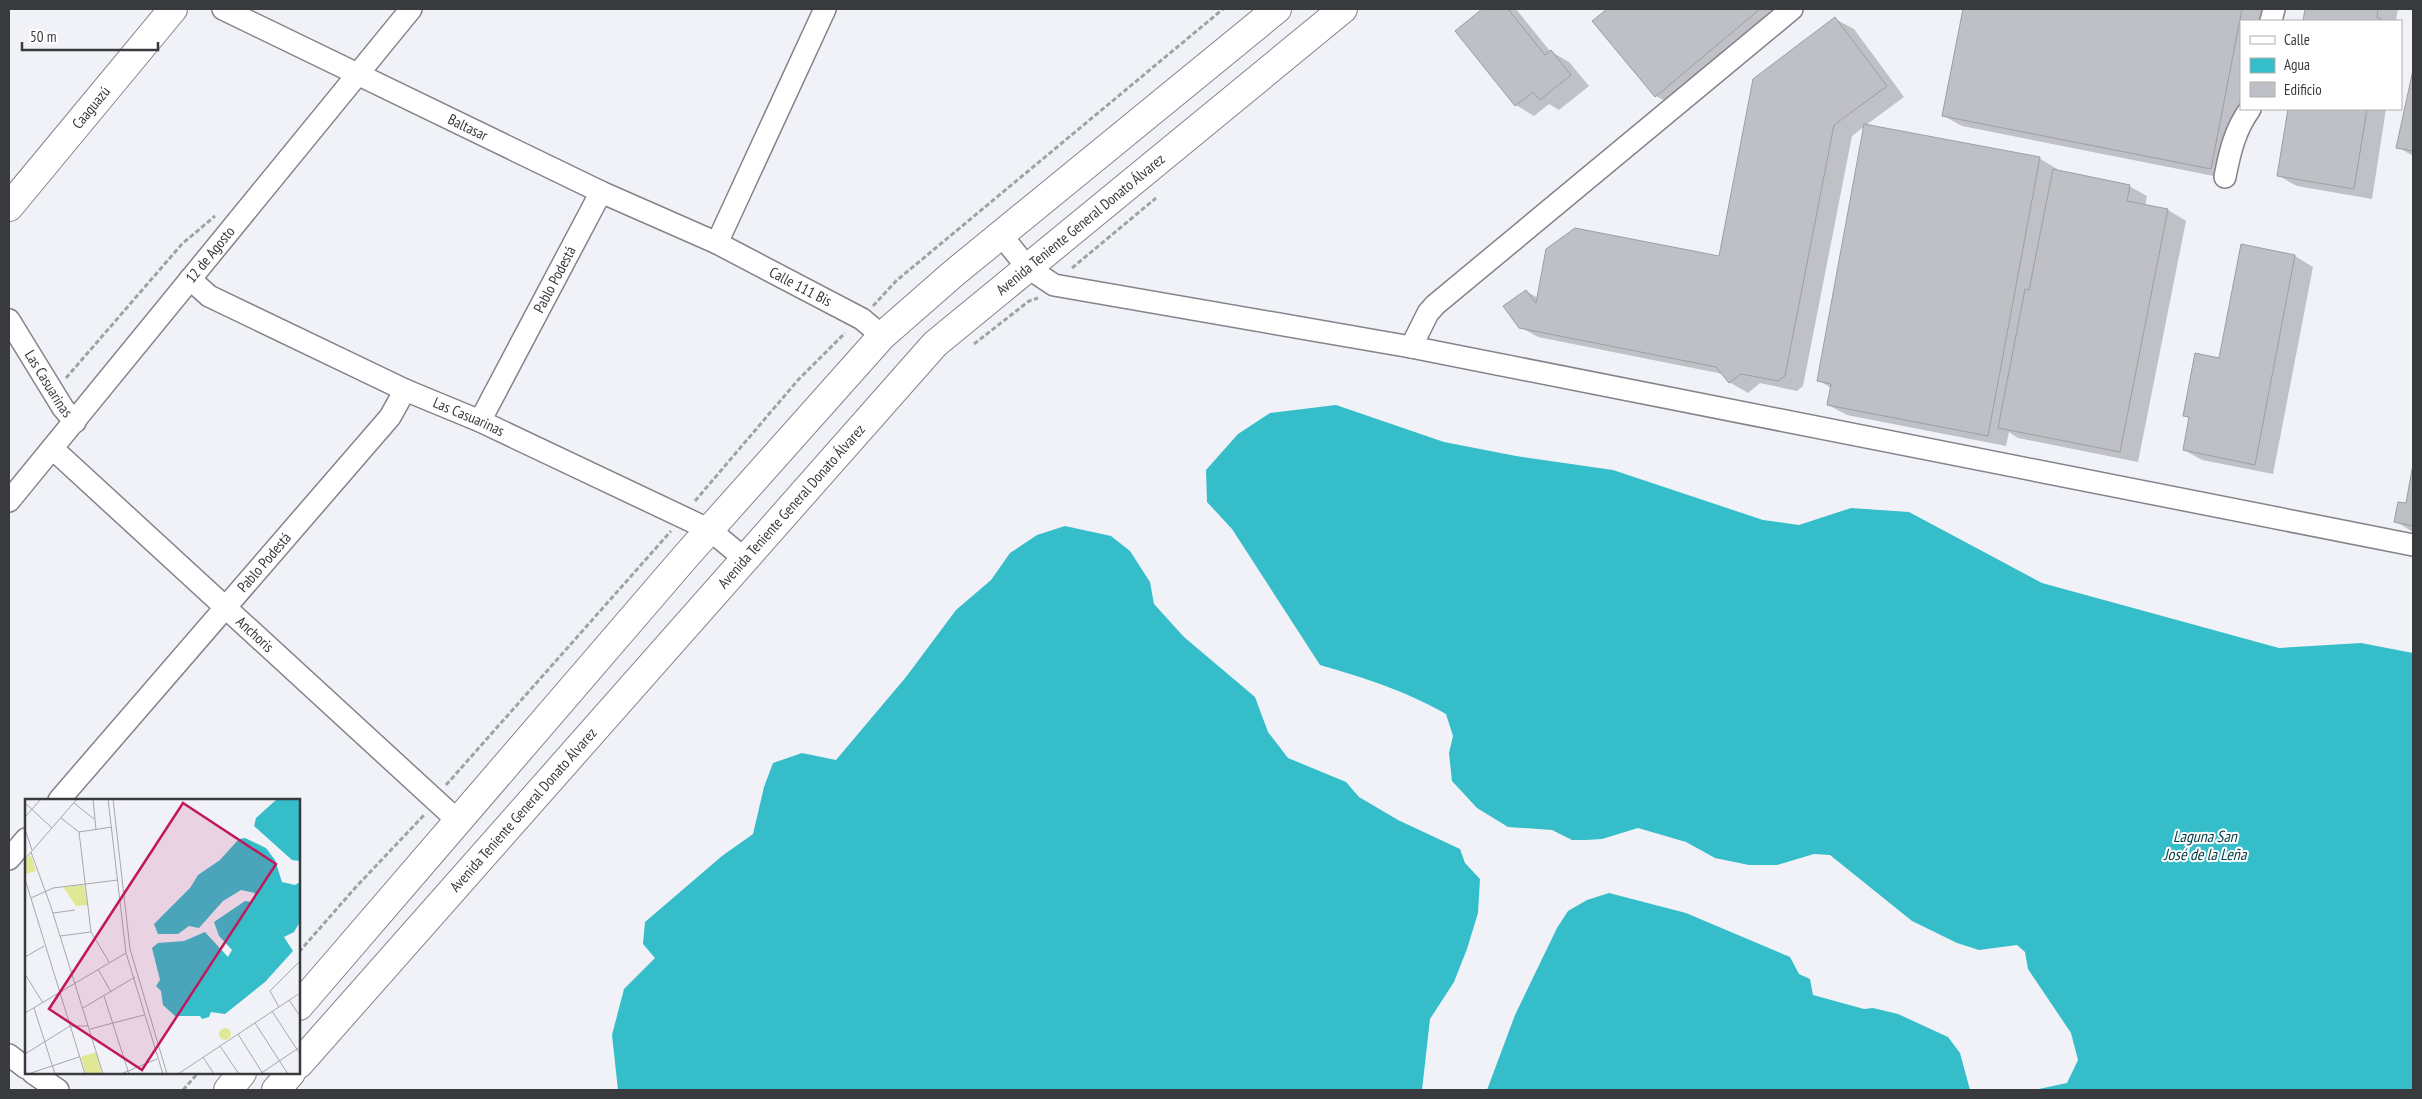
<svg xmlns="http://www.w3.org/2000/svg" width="2422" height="1099" viewBox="0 0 2422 1099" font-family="'PT Sans Narrow',sans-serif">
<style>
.water{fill:#36bdca}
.shadow{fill:#0003}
.building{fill:#bec0c6;stroke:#9c9ea4}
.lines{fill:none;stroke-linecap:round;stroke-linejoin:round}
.minor-casing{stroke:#82848a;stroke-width:24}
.major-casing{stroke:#82848a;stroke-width:30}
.path{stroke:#a0a2a6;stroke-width:3;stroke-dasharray:5 2.5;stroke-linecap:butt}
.minor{stroke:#fff;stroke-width:21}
.major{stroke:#fff;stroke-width:28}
.labels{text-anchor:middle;stroke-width:4;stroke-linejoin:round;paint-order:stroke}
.street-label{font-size:15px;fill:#393a3d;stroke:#fff}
.water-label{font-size:16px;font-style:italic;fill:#003c42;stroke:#fff}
.inset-road{fill:none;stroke:#a7a8ad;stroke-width:1}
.view{fill:#c2185b;fill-opacity:0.15;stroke:#c2185b;stroke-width:2.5}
.inset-edge{fill:none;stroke:#393a3d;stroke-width:2.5}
</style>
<rect width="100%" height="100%" fill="#f0f2f8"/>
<path class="water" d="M1336,405l108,37 72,14 97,14 150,50 36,5 52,-17 58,4 133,71 237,65 82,-5 52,10v437h-379l33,-7 11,-23 -7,-27 -43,-64 -3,-17 -8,-7 -38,5 -22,-7 -45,-22 -82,-66 -16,-1 -37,11h-28l-34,-7 -29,-16 -48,-14 -36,11 -16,1h-14l-20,-10 -44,-3 -31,-19 -25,-27 -3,-28 4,-17 -7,-22c-41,-23 -80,-36 -126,-49l-88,-136 -25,-27 -1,-32 32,-36 32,-21z
M1065,526l46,10 19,15 20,31 4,22 30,33 71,60 13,35 20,26 58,24 13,15 39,23 62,29 5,14 15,16 -2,34 -11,36 -13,33 -24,37 -8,71h-804l-6,-55 12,-46 31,-31 -12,-14 2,-22 77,-66 31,-22 11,-47 9,-24 29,-10 34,7 70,-83 50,-67 35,-30 19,-27 27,-18z
M1609,893l77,20 104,44 9,17 11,5 3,16 51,14 9,-1 25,6 50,23 12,16 10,37h-483l28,-75 42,-87 11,-17 19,-11z"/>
<path class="shadow" d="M1484,9h32l34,42 19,11 20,24 -30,24 -10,-6 -15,12 -18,-11 -60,-73z
M1609,9h181l-116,97 -18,-10 -62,-75z
M1964,9h298l-3,12h-18v88l-12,70 -267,-53 -18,-10z
M2306,9h92l-2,12h-92z
M1835,19l19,10 50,68 -38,28 173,33 18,11v2l72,15 18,10 -2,10 23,4 18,11 -48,241 -120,-24 -9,-6 -3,14 -159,-31 -19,-10 3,-17 -13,-8 47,-254 -13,10 -49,250 -6,5 -37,-8 -12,10 -19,-11 -6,-8 -185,-37 -18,-10 6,-36 12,7 182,-40z
M2413,76v80l-15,-9z
M2290,109h96l-14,90 -75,-13 -18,-10z
M2242,246l53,10 18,11 -40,207 -71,-14 -18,-10 6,-31 -6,-4 36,-56z
M2413,471v61l-18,-11 12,-16z"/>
<path class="building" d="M1482,9h26l37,46 6,-5 20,25 -31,25 -7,-8 -18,14 -60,-75z
M1607,9h153l-105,88 -63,-76z
M1963,9h279l-31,160 -269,-53z
M2305,9h73l-1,8 4,2v2h-78z
M1835,17l52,69 -53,39 -49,251 -7,5 -37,-7 -12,9 -13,-16 -197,-39 -16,-22 23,-16 10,13 10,-54 29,-21 144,28 34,-177z
M2413,70v81l-17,-3z
M2288,109h79l-13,80 -77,-13z
M1864,124l176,33 -52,279 -161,-31 4,-21 -14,-3z
M2053,169l77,16 -3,16 41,8 -48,243 -122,-24 27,-139 4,1z
M2241,244l54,11 -40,210 -72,-15 6,-33 -6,-1 12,-63 24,5z
M2413,464v62l-19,-4 4,-20 8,1z"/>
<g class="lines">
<defs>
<g id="minor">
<path id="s1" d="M223,9l378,183 116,51 145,76 20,17"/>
<path d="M2271,21l3,-12"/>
<path d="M2225,177c5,-26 10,-47 25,-68"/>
<path d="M1001,235l26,32 27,18 357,62 1002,198"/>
<path d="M717,243l108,-234"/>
<path id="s2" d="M190,279l19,17 196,94 75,31 230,109 36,30"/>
<path id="s3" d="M9,320l54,88 12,14"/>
<path d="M1411,347l17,-34 7,-8 357,-296"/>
<path id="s4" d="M480,421l121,-229"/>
<path id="s5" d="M53,449l404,371"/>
<path id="s6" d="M9,501l402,-492"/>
<path id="s7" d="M59,800l331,-383 15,-27"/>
<path d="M9,859l17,-20"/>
<path d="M9,1055l17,13"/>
<path d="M33,1073l25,17"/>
</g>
<g id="major">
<path id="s8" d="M9,207l164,-198"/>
<path d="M299,1006l387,-450 196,-220 72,-63 323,-264"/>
<path id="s9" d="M299,1064l636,-720 408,-335"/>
<path d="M228,1090l14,-17"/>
<path d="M276,1090l15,-17"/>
</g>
</defs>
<use href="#minor" class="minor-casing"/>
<use href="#major" class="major-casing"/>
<path class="path" d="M1072,268l84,-70
M873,306l23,-25 327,-272
M974,344l55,-43 9,-3
M66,378l116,-134 33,-28
M695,501l103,-121 47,-47
M446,785l225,-254
M299,952l56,-64 70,-74
M183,1090l15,-17"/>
<use href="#minor" class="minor"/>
<use href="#major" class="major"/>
</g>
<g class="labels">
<g class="street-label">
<text dy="5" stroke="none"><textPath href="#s8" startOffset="129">Caaguazú</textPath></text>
<text dy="5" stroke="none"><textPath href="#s1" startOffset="272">Baltasar</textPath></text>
<text dy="5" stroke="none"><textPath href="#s9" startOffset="1149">Avenida Teniente General Donato Álvarez</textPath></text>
<text dy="5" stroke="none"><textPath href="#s6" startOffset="318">12 de Agosto</textPath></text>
<text dy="5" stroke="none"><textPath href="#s4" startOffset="160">Pablo Podestá</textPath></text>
<text dy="5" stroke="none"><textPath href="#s1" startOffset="641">Calle 111 Bis</textPath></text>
<text dy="5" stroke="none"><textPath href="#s3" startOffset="75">Las Casuarinas</textPath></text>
<text dy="5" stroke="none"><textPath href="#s2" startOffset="312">Las Casuarinas</textPath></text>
<text dy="5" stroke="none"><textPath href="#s9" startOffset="744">Avenida Teniente General Donato Álvarez</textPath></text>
<text dy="5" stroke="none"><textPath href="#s7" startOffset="314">Pablo Podestá</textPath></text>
<text dy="5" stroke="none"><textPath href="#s5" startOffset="274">Anchoris</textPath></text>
<text dy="5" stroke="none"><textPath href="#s9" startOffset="339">Avenida Teniente General Donato Álvarez</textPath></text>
</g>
<g class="water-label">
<text x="2205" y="842">Laguna San<tspan x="2205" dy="18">José de la Leña</tspan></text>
</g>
</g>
<g transform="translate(25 799)">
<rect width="275" height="275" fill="#f0f2f8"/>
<path d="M6,56l5,16 -10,3 -1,-14zM59,86l4,20 -12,1 -13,-19zM194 235a6 6 0 1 1 12 0a6 6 0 1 1-12 0ZM71,253l6,22h-16l-5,-17z" fill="#e0e895"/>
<path d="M252,0h23v62l-8,-1 -38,-34 2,-8zM220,39l21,10 9,12 7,22 13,3 5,-3v40l-6,10 -10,5 9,14 -28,31 -40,32 -14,-2 -2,5 -7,2 -2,-3h-25l-12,-11 -2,-14 -5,-5 4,-6 -8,-32 6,-5 26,-2 21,-9 23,25 4,-7 -13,-14 -5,-14 31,-21 7,1 3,-9 -14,-3 -18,11 -24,27 -10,-2 -11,8h-20l-4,-10 36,-36 8,-13 22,-15 19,-21z" fill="#36bdca"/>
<path class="inset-road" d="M68,0l3,31M83,0l18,154 37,121M88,0l17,150 37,125M0,4l27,25M49,4l20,16M0,18l16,-18M36,19l18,14 33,-5M0,30l7,21M54,33l12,100 18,30M6,53l20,55 52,167M0,60l52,-60M0,80l60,195M6,99l22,-10 65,-8M28,114l22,-3M35,137l31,-4M0,158l19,-11M73,170l13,23M0,175l18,29M79,197l25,78M264,201l11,16M254,208l-9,-16 30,-30M9,209l21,66M58,209l52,-31M247,212l28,43M0,214l101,-60M230,224l33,51M65,230l54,-14M213,235l25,40M195,247l19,28M0,255l45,-28h19M178,258l11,17M6,274l48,-16M96,275l36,-15M153,275l122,-81M235,275l40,-27"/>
<path class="view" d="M158,4l93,61 -134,206 -93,-61z"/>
<rect width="275" height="275" class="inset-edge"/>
</g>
<rect width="2422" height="1099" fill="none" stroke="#393a3d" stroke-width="20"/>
<rect x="2240" y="20" width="162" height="90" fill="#ffffff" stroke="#b0b0b1"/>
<rect x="2250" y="36" width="25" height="8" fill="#ffffff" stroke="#b0b0b1"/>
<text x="2284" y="45" font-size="15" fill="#393a3d">Calle</text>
<rect x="2250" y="58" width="25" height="15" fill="#36bdca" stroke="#b0b0b1"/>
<text x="2284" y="70" font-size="15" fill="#393a3d">Agua</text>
<rect x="2250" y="82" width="25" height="15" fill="#bec0c6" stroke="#b0b0b1"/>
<text x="2284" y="95" font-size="15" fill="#393a3d">Edificio</text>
<path d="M22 42v8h136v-8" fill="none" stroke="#393a3d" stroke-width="2.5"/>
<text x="30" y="42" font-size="15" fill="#393a3d" stroke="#ffffff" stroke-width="4" paint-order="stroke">50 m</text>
</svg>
